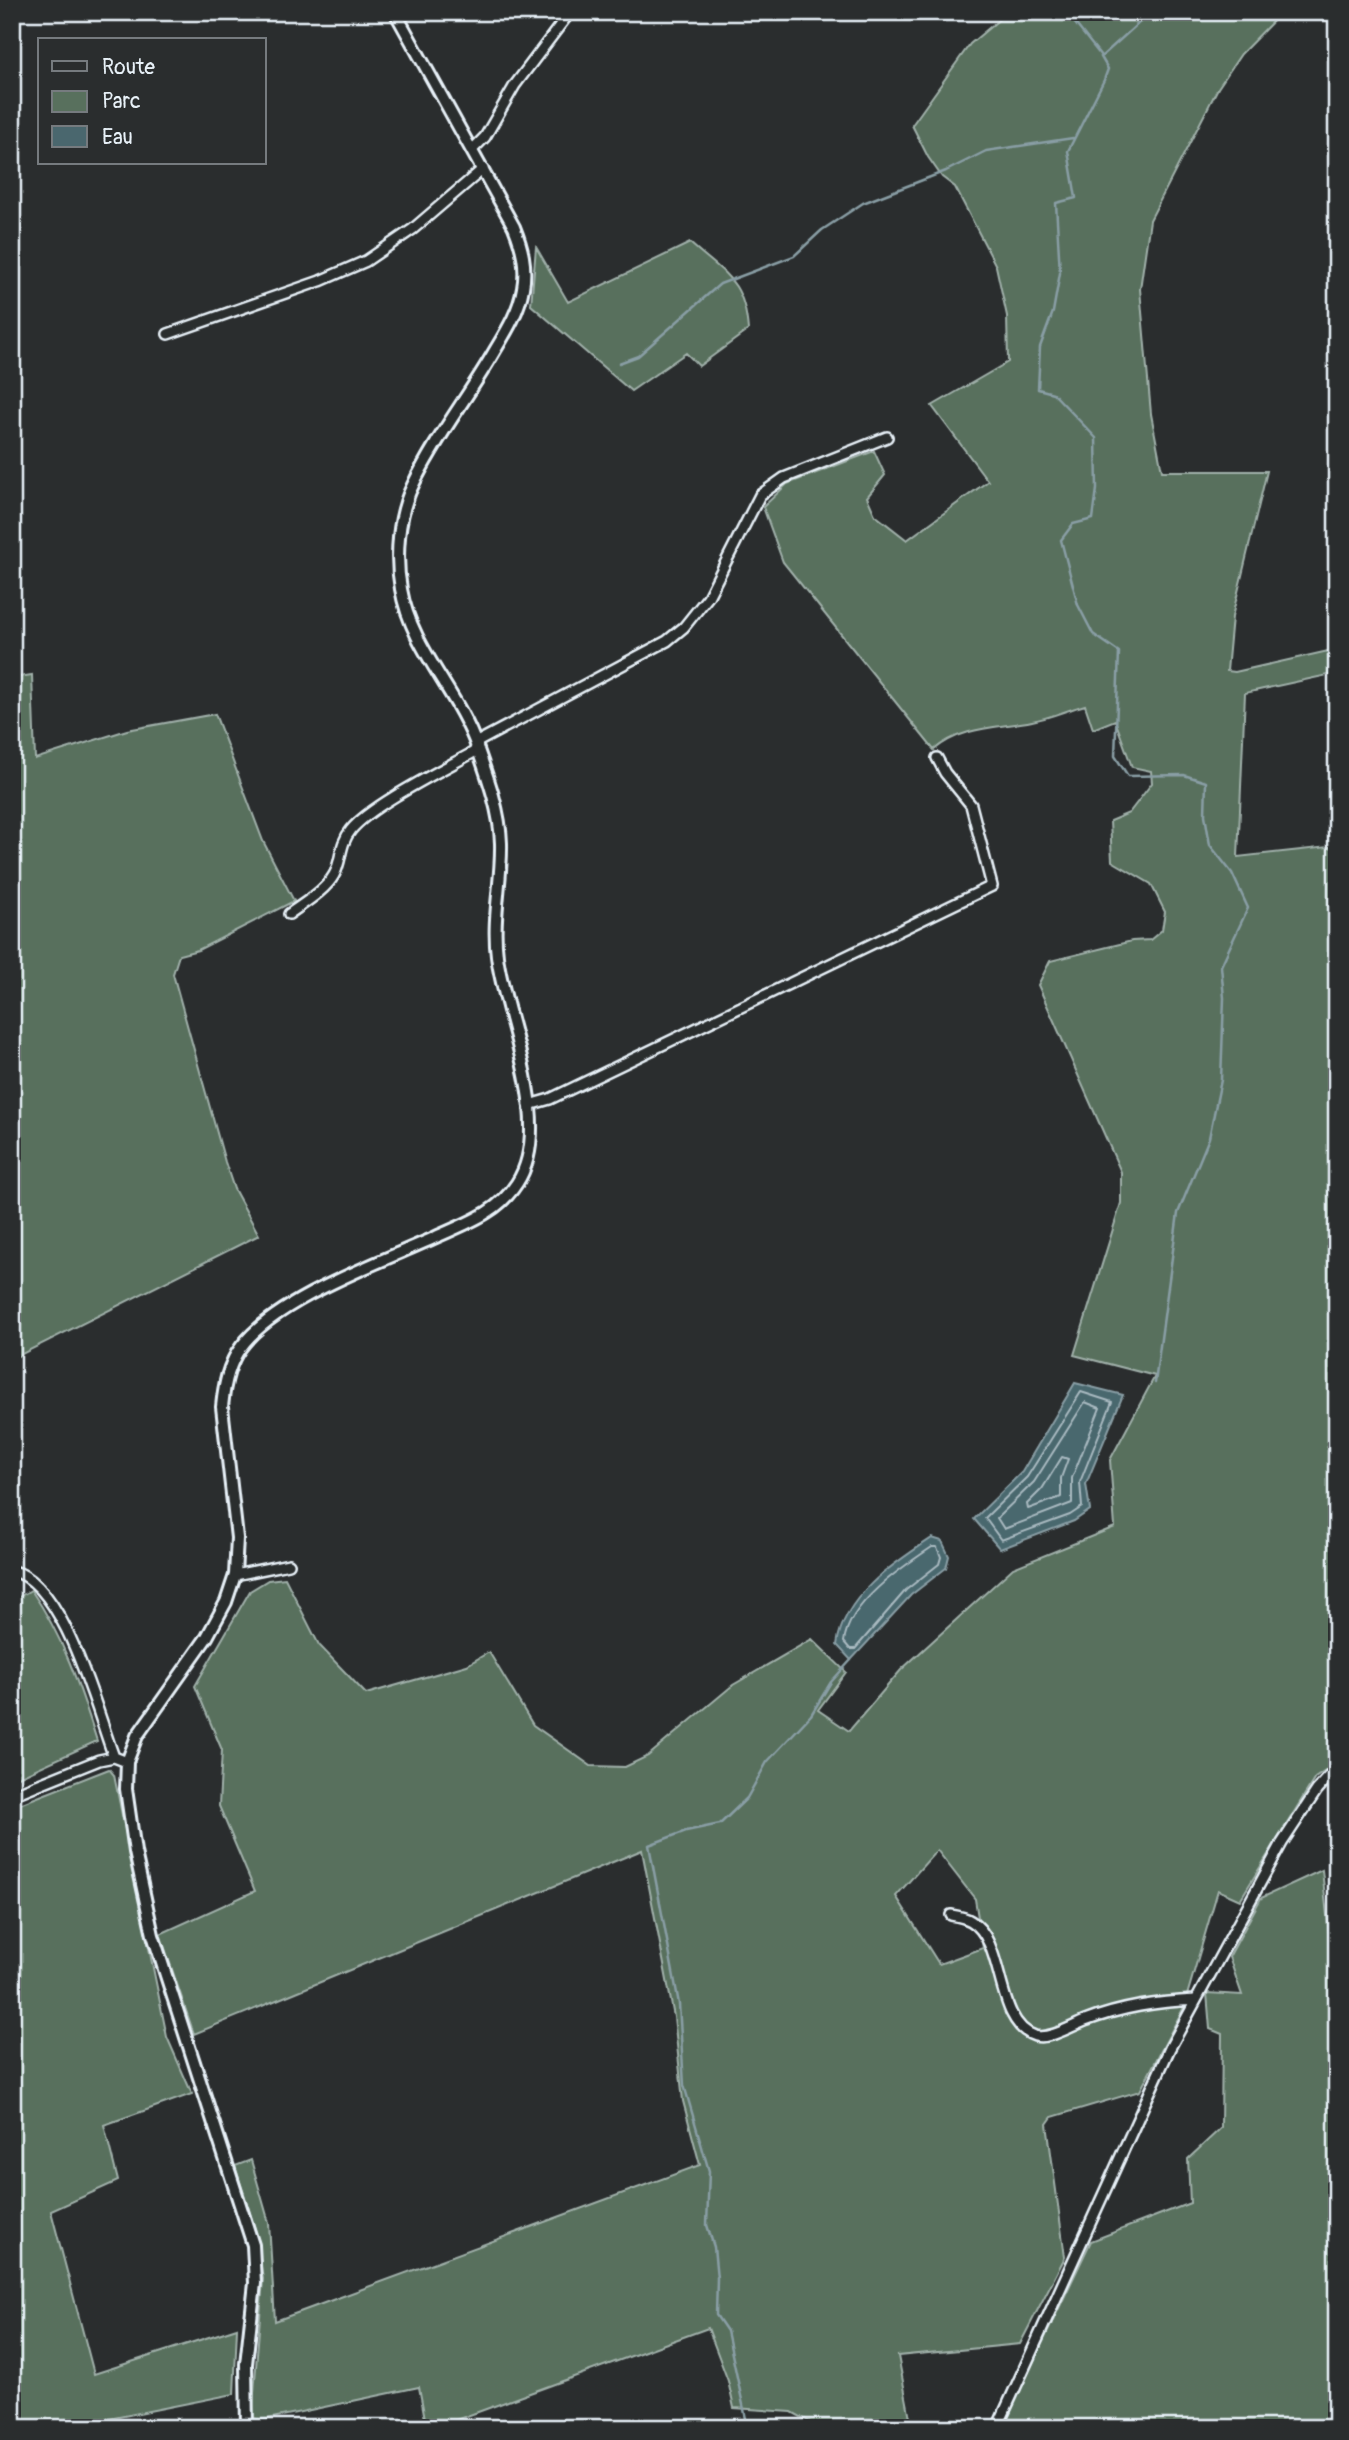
<svg xmlns="http://www.w3.org/2000/svg" width="1349" height="2440" viewBox="0 0 1349 2440" font-family="Pangolin,sans-serif">
<style>
.green{fill:#58705d;stroke:#a0b0aa;stroke-width:2;fill-rule:evenodd}
.water{fill:#4a676e;stroke:#899ea5;stroke-width:2}
.lines{fill:none;stroke-linecap:round;stroke-linejoin:round}
.shore{stroke:#a9bac1;stroke-width:2}
.stream{stroke:#899ea5;stroke-width:2.5}
.minor-casing{stroke:#e8f1f8;stroke-width:14}
.tertiary-casing{stroke:#e8f1f8;stroke-width:16}
.minor{stroke:#2a2d2e;stroke-width:9}
.tertiary{stroke:#2a2d2e;stroke-width:10}
</style>
<rect width="100%" height="100%" fill="#2a2d2e"/>
<filter id="ink" filterUnits="userSpaceOnUse"><feTurbulence type="fractalNoise" baseFrequency=".0143" numOctaves="2"/><feDisplacementMap in="SourceGraphic" scale="14" xChannelSelector="R" yChannelSelector="G"/><feConvolveMatrix kernelMatrix="1 2 1 2 8 2 1 2 1" color-interpolation-filters="sRGB"/></filter>
<g filter="url(#ink)">
<path class="green" d="M1008,12h274l-41,42 -23,34 -68,132 -10,69 11,125 11,57h105l-35,146 -5,54 8,1 102,-23v24l-92,20 -7,164 99,-11v917l-22,15 -75,122 -22,-10 -35,119 -43,82 -88,26 -5,7 18,133 -45,87 -122,12 14,72h-91l-29,-16 -58,-4 -6,-27 -20,-53 -274,100h-18l10,-4 -7,-37 -156,33 -11,-2 11,-139 -8,-50 -20,-63 16,-6 18,63 6,98 425,-156 -17,-64 -9,-84 -32,-167 -448,184 -34,-100 95,-43 -36,-85 3,-56 -27,-64 55,-95 18,-11 17,-2 34,67 47,49 101,-29 22,-13 44,73 58,41 34,1 23,-11 85,-71 79,-46 34,33 -28,38 31,21 52,-61 112,-102 102,-41 -5,-67 45,-84 -81,-21 47,-152v-31l-83,-187 12,-24 82,-20 18,-1 12,-10 3,-18 -14,-28 -39,-23 -2,-40 19,-8 23,-30 -1,-12 -19,-4 -17,-47 -22,9 -8,-24c-18,5 -35,13 -53,16 -33,7 -70,5 -98,29l-151,-188 -20,-55 24,-23 87,-33 11,24 -18,22 8,18 32,25 81,-59 -56,-75 76,-44 -1,-46 -11,-50 -41,-79 -13,-10 -14,-20 -16,-32 58,-81zM937,1850l38,49 8,49 -44,16 -43,-68z
M690,243c35,32 54,36 58,87l-49,36 -13,-13 -55,38 -100,-86 5,-58 32,55z
M32,675l3,84 92,-29 88,-16 48,127 31,60 -96,49 -19,5 -6,19 52,188 9,27 25,46 -247,124v-681z
M31,1590c32,46 49,97 66,151l-85,39v-179z
M109,1769l5,6 53,262 25,57 -88,31 14,56 -67,30 43,163 143,-46 -3,66 -170,34h-52v-621z
M1322,1870l15,136v422h-335l89,-187 99,-38 -2,-44 33,-31 1,-94 -12,-5 -3,-36 35,2 -13,-38 32,-59z"/>
<path class="water" d="M1075,1383l48,12 -37,89 4,26 -16,11 -74,28 -26,-30 48,-47z
M932,1538l10,3 7,15 -3,12 -35,27 -60,65 -14,-15c6,-49 57,-82 95,-107z"/>
<g class="lines">
<path class="shore" d="M1081,1392l31,10 -32,80 2,25 -12,8 -69,25 -16,-22 42,-41z
M1085,1402l15,6 -28,70v25l-68,26 -7,-11 37,-36z
M1062,1457l6,2 -7,19v19l-33,12 -1,-5 15,-15z
M932,1547h5l4,10 -2,7 -33,26 -51,59h-5l-6,-7c4,-39 58,-75 88,-95z"/>
<path class="stream" d="M1066,12l35,44
M1151,12l-50,45 7,12 -4,11 -36,71 8,47 -20,5 4,70 -7,39 -13,35 -2,42 15,4 43,45 1,51 -4,30 -20,5 -12,16 17,65 15,29 26,18 -4,104 13,20 56,-1 22,7 -1,33 5,30 22,28 16,35 -27,58 3,32 -3,82 -12,58 -31,75 -23,170
M619,363l19,-7 82,-72 74,-28 28,-26 41,-27 83,-32 40,-20 87,-13
M748,2428l-21,-97 -11,-16 1,-37 -3,-31 -7,-22 2,-54 -25,-86 -5,-81 -30,-159 37,-14 34,-7 27,-26 20,-36 44,-47 20,-33 20,-22"/>
<defs>
<path id="minor" d="M472,150l13,-13 30,-52 55,-73
M168,334l152,-53 46,-20 47,-32 70,-60
M289,914c15,-11 36,-23 45,-39 8,-14 5,-31 17,-45 20,-25 93,-61 123,-78l5,-11 188,-100 17,-14 24,-30 52,-102 24,-17 103,-41
M529,1105l21,-6 442,-213 -21,-81 -26,-32 -8,-15
M12,1571c52,9 85,142 102,186l13,5
M235,1575l54,-11
M12,1795l87,-35 15,-3
M951,1915c6,1 15,3 20,6 35,20 23,102 64,115 14,4 37,-10 50,-15 37,-14 71,-19 111,-21
M997,2428l173,-380 112,-205 35,-53 20,-22"/>
<path id="tertiary" d="M247,2428l-1,-64 9,-81 -2,-38 -100,-310 -18,-83 -9,-63 1,-27 10,-26 70,-99 19,-35 9,-27 2,-37 -15,-131c2,-21 6,-43 19,-60 35,-48 140,-85 195,-110 31,-14 62,-24 81,-54 38,-58 -12,-163 -20,-227 -5,-38 5,-75 4,-113 -1,-32 -13,-65 -24,-96 -19,-55 -66,-99 -76,-158 -6,-32 -3,-74 12,-104 22,-46 55,-88 81,-133 12,-20 25,-40 29,-64 4,-22 -1,-41 -9,-61l-119,-215"/>
</defs>
<use href="#minor" class="minor-casing"/>
<use href="#tertiary" class="tertiary-casing"/>
<use href="#minor" class="minor"/>
<use href="#tertiary" class="tertiary"/>
</g>
</g>
<rect width="1349" height="2440" fill="none" stroke="#2a2d2e" stroke-width="42"/>
<rect x="21" y="21" width="1307" height="2398" fill="none" stroke="#e8f1f8" stroke-width="2.5" filter="url(#ink)"/>
<rect x="38" y="38" width="228" height="126" fill="#2a2d2e" stroke="#767b7f" stroke-width="2"/>
<rect x="52" y="61" width="35" height="10" fill="#2a2d2e" stroke="#767b7f" stroke-width="2"/>
<text x="102" y="74" font-size="21" fill="#e8f1f8">Route</text>
<rect x="52" y="91" width="35" height="21" fill="#58705d" stroke="#767b7f" stroke-width="2"/>
<text x="102" y="108" font-size="21" fill="#e8f1f8">Parc</text>
<rect x="52" y="126" width="35" height="21" fill="#4a676e" stroke="#767b7f" stroke-width="2"/>
<text x="102" y="144" font-size="21" fill="#e8f1f8">Eau</text>
</svg>
